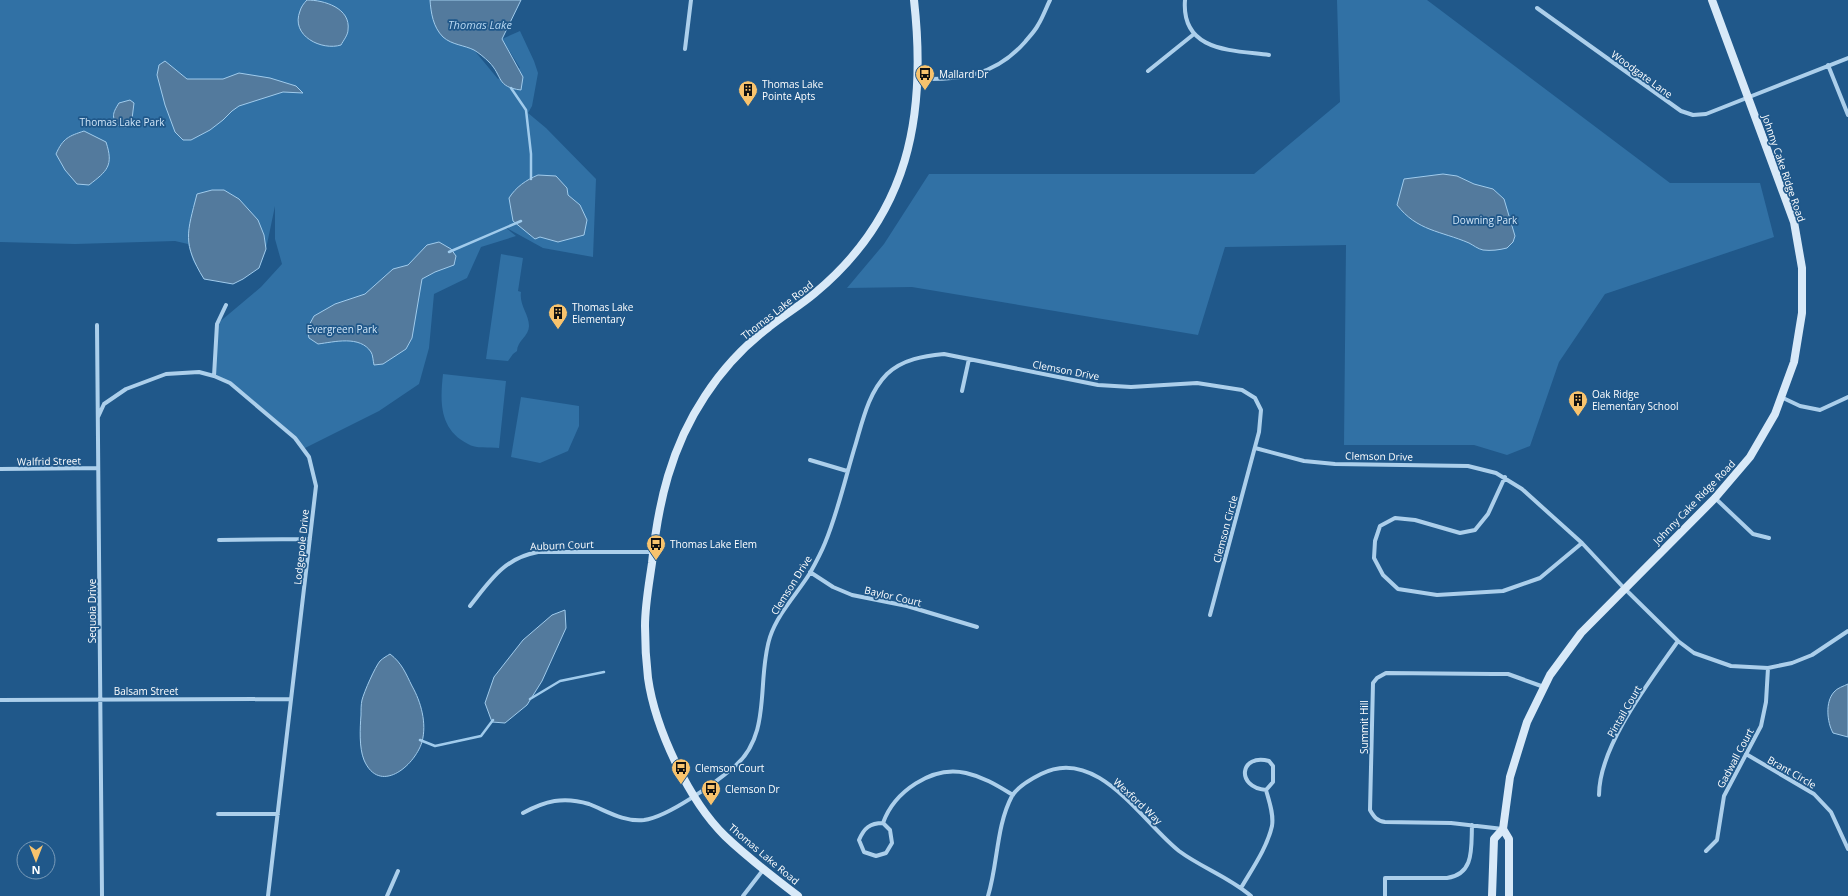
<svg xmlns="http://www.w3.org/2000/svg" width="1848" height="896" viewBox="0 0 1848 896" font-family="'Open Sans',sans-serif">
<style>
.green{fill:#3171a5}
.water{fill:#537a9d;stroke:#a0cbec}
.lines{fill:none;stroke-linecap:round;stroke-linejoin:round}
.stream{stroke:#a0cbec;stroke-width:2.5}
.street{stroke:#accfeb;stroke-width:4}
.secondary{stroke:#d8e9f8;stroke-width:8}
.labels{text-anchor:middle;stroke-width:3.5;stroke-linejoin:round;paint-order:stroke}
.poi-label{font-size:10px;fill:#fff;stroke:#20588a;text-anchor:start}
.street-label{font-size:10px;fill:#fff;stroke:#20588a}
.park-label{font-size:10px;fill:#d1e6f8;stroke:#20588a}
.water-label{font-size:11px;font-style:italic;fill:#b8d8f2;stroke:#20588a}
</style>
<rect width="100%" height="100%" fill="#20588a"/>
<path class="green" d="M0,0h430l1,8 43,42 24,29 22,-11 -18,-29 18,-8 14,30 4,12 -6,33 -4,7 18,15 50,51 -3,78 -50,-9 -38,-21 11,9 -35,11 -14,31 -33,16 -5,54 -10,36 -40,27 -76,38c-20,-24 -60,-61 -89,-73l3,-52 44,-37 21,-23 -7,-25v-33l-9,43 -7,19 -55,11 -11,-18 -5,-17 -13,-3 -100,3 -75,-2z
M1337,0h90l243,183h90l14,54 -169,57 -46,68 -29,84 -23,9 -33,-10h-130l2,-200 -121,2 -27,88 -286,-48 -65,1 37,-44 45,-70h325l86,-72z
M501,254l22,4 -5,33 3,1c-2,13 8,22 8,34 0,10 -12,15 -12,25l-4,3 -5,7 -22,-2z
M443,374l63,7 -7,67c-9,-1 -24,1 -31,-4 -29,-15 -28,-42 -25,-70z
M521,397l58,9v20l-11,25 -28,12 -29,-6z"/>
<path class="water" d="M307,0c17,0 44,8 41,30 0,5 -5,11 -7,15 -19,6 -51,-9 -41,-34 1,-4 4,-8 7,-11z
M430,0h91l-19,39 21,38 -2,13c-25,-3 -18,-14 -32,-28 -4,-4 -10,-9 -15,-12 -10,-5 -22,-5 -31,-13 -10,-10 -12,-24 -13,-37z
M165,61l22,18h36l16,-6 31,5 26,8 7,7 -20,-1 -44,14 -7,5 -9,9 -13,10 -19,10h-8l-8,-8 -10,-27 -8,-30 2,-10z
M130,100l4,3 -2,16 -5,8h-7c-9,-9 -8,-13 -1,-24z
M84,131l22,11c8,24 1,29 -17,43l-12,-1 -12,-14 -9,-16c7,-16 13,-18 28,-23z
M1443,174l14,2 17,8 19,5 11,10 11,37 -2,6 -6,6c-8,2 -16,3 -24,2 -5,-1 -10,-5 -14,-7 -28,-12 -52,-12 -72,-38l7,-26z
M538,175l18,1 11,12 1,7 12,10 7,15 -3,15 -26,7 -18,-5 -5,2 -22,-18 -4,-23c7,-11 17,-18 29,-23z
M212,190h12l15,9 19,21 6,15 2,14 -7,19 -16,11 -10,5 -29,-5c-22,-36 -17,-46 -7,-85z
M439,242l12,7 5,7 -2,9 -19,7 -13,7 -10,59 -6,11 -23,15 -9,1c-1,-4 -1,-10 -3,-13 -11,-17 -37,-10 -53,-8l-9,-6 -2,-9 7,-13 21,-12 30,-10 28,-25 15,-4 19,-20z
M565,610l1,18 -24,53 -15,24 -22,18 -13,-1 -7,-19 9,-26 29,-37 29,-25z
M390,654c12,9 16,20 22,32 9,16 15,37 10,56 -8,25 -43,53 -58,18 -5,-12 -4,-32 -3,-45 0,-5 0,-11 1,-15 2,-8 13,-33 18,-39 3,-3 7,-5 10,-7z
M1848,684v53l-15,-4c-6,-11 -8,-31 1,-41 3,-4 10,-6 14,-8z"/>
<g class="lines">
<path class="stream" d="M511,88l15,22 5,44v25
M449,252l72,-31
M530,699l30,-18 44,-9
M420,740l15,6 46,-10 12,-16"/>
<path class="street" d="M1185,0c-4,52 47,50 84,55
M1537,8l144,103 12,4 13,-1 142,-56
M685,49l6,-49
M1828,65l20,50
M1148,71l46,-37
M919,79c42,1 76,-3 106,-37 4,-5 10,-11 13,-17 5,-8 8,-17 12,-25
M97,325l5,571
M214,376l3,-52 9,-19
M962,391l7,-32
M1781,397l19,9 20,4 28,-13
M98,417l6,-13 22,-15 40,-15 33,-2 15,4 16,7 65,55 14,19 7,29 -48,410
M1255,448l49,13 31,3 133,2 28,7 26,16 60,54 42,45 54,53 16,12 37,13 37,2 24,-5 20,-8 36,-24
M810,460l37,11
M0,469l98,-1
M1505,477l-17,37 -13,16 -15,3 -45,-13 -20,-2 -15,8 -5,15 -1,17 9,17 15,14 39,6 66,-4 37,-13 42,-35
M1715,498l38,36 16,4
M219,540l91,-1
M810,572l23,15 19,8 55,11 70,21
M470,606c20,-25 34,-48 68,-54h115
M0,700l291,-1
M1746,754l68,40 17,18 17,37
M1599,795c0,-49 51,-114 79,-154
M523,813c22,-12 40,-17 66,-9 18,7 34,18 55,16 24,-3 71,-37 90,-53 39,-33 22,-87 36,-130 8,-24 27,-43 40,-64 5,-9 11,-20 15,-30 13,-31 21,-68 31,-100 7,-24 13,-51 31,-69 16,-15 37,-18 57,-20l154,31 33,2 66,-4 45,7 13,8 6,12 -2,22 -49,183
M218,814h60
M883,823l7,7 2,13 -6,10 -10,3 -12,-4 -5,-12c5,-12 11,-17 24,-17 11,-31 49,-58 83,-50 18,4 32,13 47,22
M1503,829l-52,-6 -66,-1c-8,-1 -11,-5 -15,-12l3,-127 4,-5 9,-5 107,1h15l36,13
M1706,851l11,-11 7,-44 37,-70 5,-24 2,-34
M1241,888c11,-19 26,-40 31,-62 2,-12 -3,-25 -6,-36l7,-8v-16l-4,-5c-29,-8 -34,26 -3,29
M387,896l11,-25
M743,896l20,-26
M988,896c10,-32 8,-70 24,-100 6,-10 19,-17 29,-22 56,-29 101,48 138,77 23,17 50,26 72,45
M1385,896v-18h62c28,-4 24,-31 25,-53"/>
<path class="secondary" d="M1503,829l6,10v57
M798,896c-25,-19 -50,-38 -73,-60 -36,-35 -70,-108 -77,-158 -2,-17 -3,-35 -3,-52 0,-21 4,-42 7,-63 6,-60 19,-116 53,-167 17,-26 39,-50 64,-69 15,-12 32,-22 46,-34 94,-78 112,-177 99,-293
M1492,896l2,-57 9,-10 7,-52 17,-55 23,-47 31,-42 134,-135 35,-41 25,-43 19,-52 8,-49v-45l-8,-46 -82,-222"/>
</g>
<defs>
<symbol id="bus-pin" viewBox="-11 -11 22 30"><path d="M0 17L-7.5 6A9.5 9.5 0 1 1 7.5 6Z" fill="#f8c36d" stroke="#20588a"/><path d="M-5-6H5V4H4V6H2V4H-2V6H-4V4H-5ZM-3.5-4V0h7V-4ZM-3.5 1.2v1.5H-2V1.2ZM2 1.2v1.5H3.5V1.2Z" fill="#111"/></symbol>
<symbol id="building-pin" viewBox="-11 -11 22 30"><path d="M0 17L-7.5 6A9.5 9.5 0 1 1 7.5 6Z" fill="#f8c36d" stroke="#20588a"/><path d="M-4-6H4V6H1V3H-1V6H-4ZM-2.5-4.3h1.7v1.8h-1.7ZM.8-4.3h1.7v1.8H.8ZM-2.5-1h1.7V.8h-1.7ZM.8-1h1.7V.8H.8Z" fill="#111"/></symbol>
</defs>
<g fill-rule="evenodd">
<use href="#bus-pin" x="914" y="63" width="22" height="30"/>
<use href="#building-pin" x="737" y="79" width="22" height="30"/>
<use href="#building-pin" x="547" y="302" width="22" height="30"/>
<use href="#building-pin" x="1567" y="389" width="22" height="30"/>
<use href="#bus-pin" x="645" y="533" width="22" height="30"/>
<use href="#bus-pin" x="670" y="757" width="22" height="30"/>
<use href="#bus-pin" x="700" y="778" width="22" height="30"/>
</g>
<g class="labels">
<g class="poi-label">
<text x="939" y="78">Mallard Dr</text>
<text x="762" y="88">Thomas Lake<tspan x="762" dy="12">Pointe Apts</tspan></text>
<text x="572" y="311">Thomas Lake<tspan x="572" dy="12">Elementary</tspan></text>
<text x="1592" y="398">Oak Ridge<tspan x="1592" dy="12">Elementary School</tspan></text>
<text x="670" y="548">Thomas Lake Elem</text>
<text x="695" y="772">Clemson Court</text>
<text x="725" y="793">Clemson Dr</text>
</g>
<g class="street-label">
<text transform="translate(1642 74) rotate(36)" y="4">Woodgate Lane</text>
<text transform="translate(1784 168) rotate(71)" y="4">Johnny Cake Ridge Road</text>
<text transform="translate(777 310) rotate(-38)" y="4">Thomas Lake Road</text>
<text transform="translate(1066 370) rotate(11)" y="4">Clemson Drive</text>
<text transform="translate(1379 456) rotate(1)" y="4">Clemson Drive</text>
<text transform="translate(49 461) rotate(-1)" y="4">Walfrid Street</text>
<text transform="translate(1694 502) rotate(-46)" y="4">Johnny Cake Ridge Road</text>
<text transform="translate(1225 529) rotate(-75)" y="4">Clemson Circle</text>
<text transform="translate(562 545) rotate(-2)" y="4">Auburn Court</text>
<text transform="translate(301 547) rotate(-84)" y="4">Lodgepole Drive</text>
<text transform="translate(791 585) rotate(-58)" y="4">Clemson Drive</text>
<text transform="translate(893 596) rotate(13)" y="4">Baylor Court</text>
<text transform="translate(92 611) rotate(-90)" y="4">Sequoia Drive</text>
<text x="146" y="695">Balsam Street</text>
<text transform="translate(1624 711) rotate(-60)" y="4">Pintail Court</text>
<text transform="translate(1364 727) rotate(-90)" y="4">Summit Hill</text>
<text transform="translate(1735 758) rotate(-62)" y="4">Gadwall Court</text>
<text transform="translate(1792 772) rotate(30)" y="4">Brant Circle</text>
<text transform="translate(1138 801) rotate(43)" y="4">Wexford Way</text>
<text transform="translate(764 854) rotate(40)" y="4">Thomas Lake Road</text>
</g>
<g class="park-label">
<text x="122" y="126">Thomas Lake Park</text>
<text x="1485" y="224">Downing Park</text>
<text x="342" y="333">Evergreen Park</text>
</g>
<g class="water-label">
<text x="480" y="29">Thomas Lake</text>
</g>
</g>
<g transform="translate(36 860) rotate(180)"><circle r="19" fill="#20588a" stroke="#799bb9"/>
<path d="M0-3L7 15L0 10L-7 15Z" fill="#f8c36d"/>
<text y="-6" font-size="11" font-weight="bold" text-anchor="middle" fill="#ffffff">N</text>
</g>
</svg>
